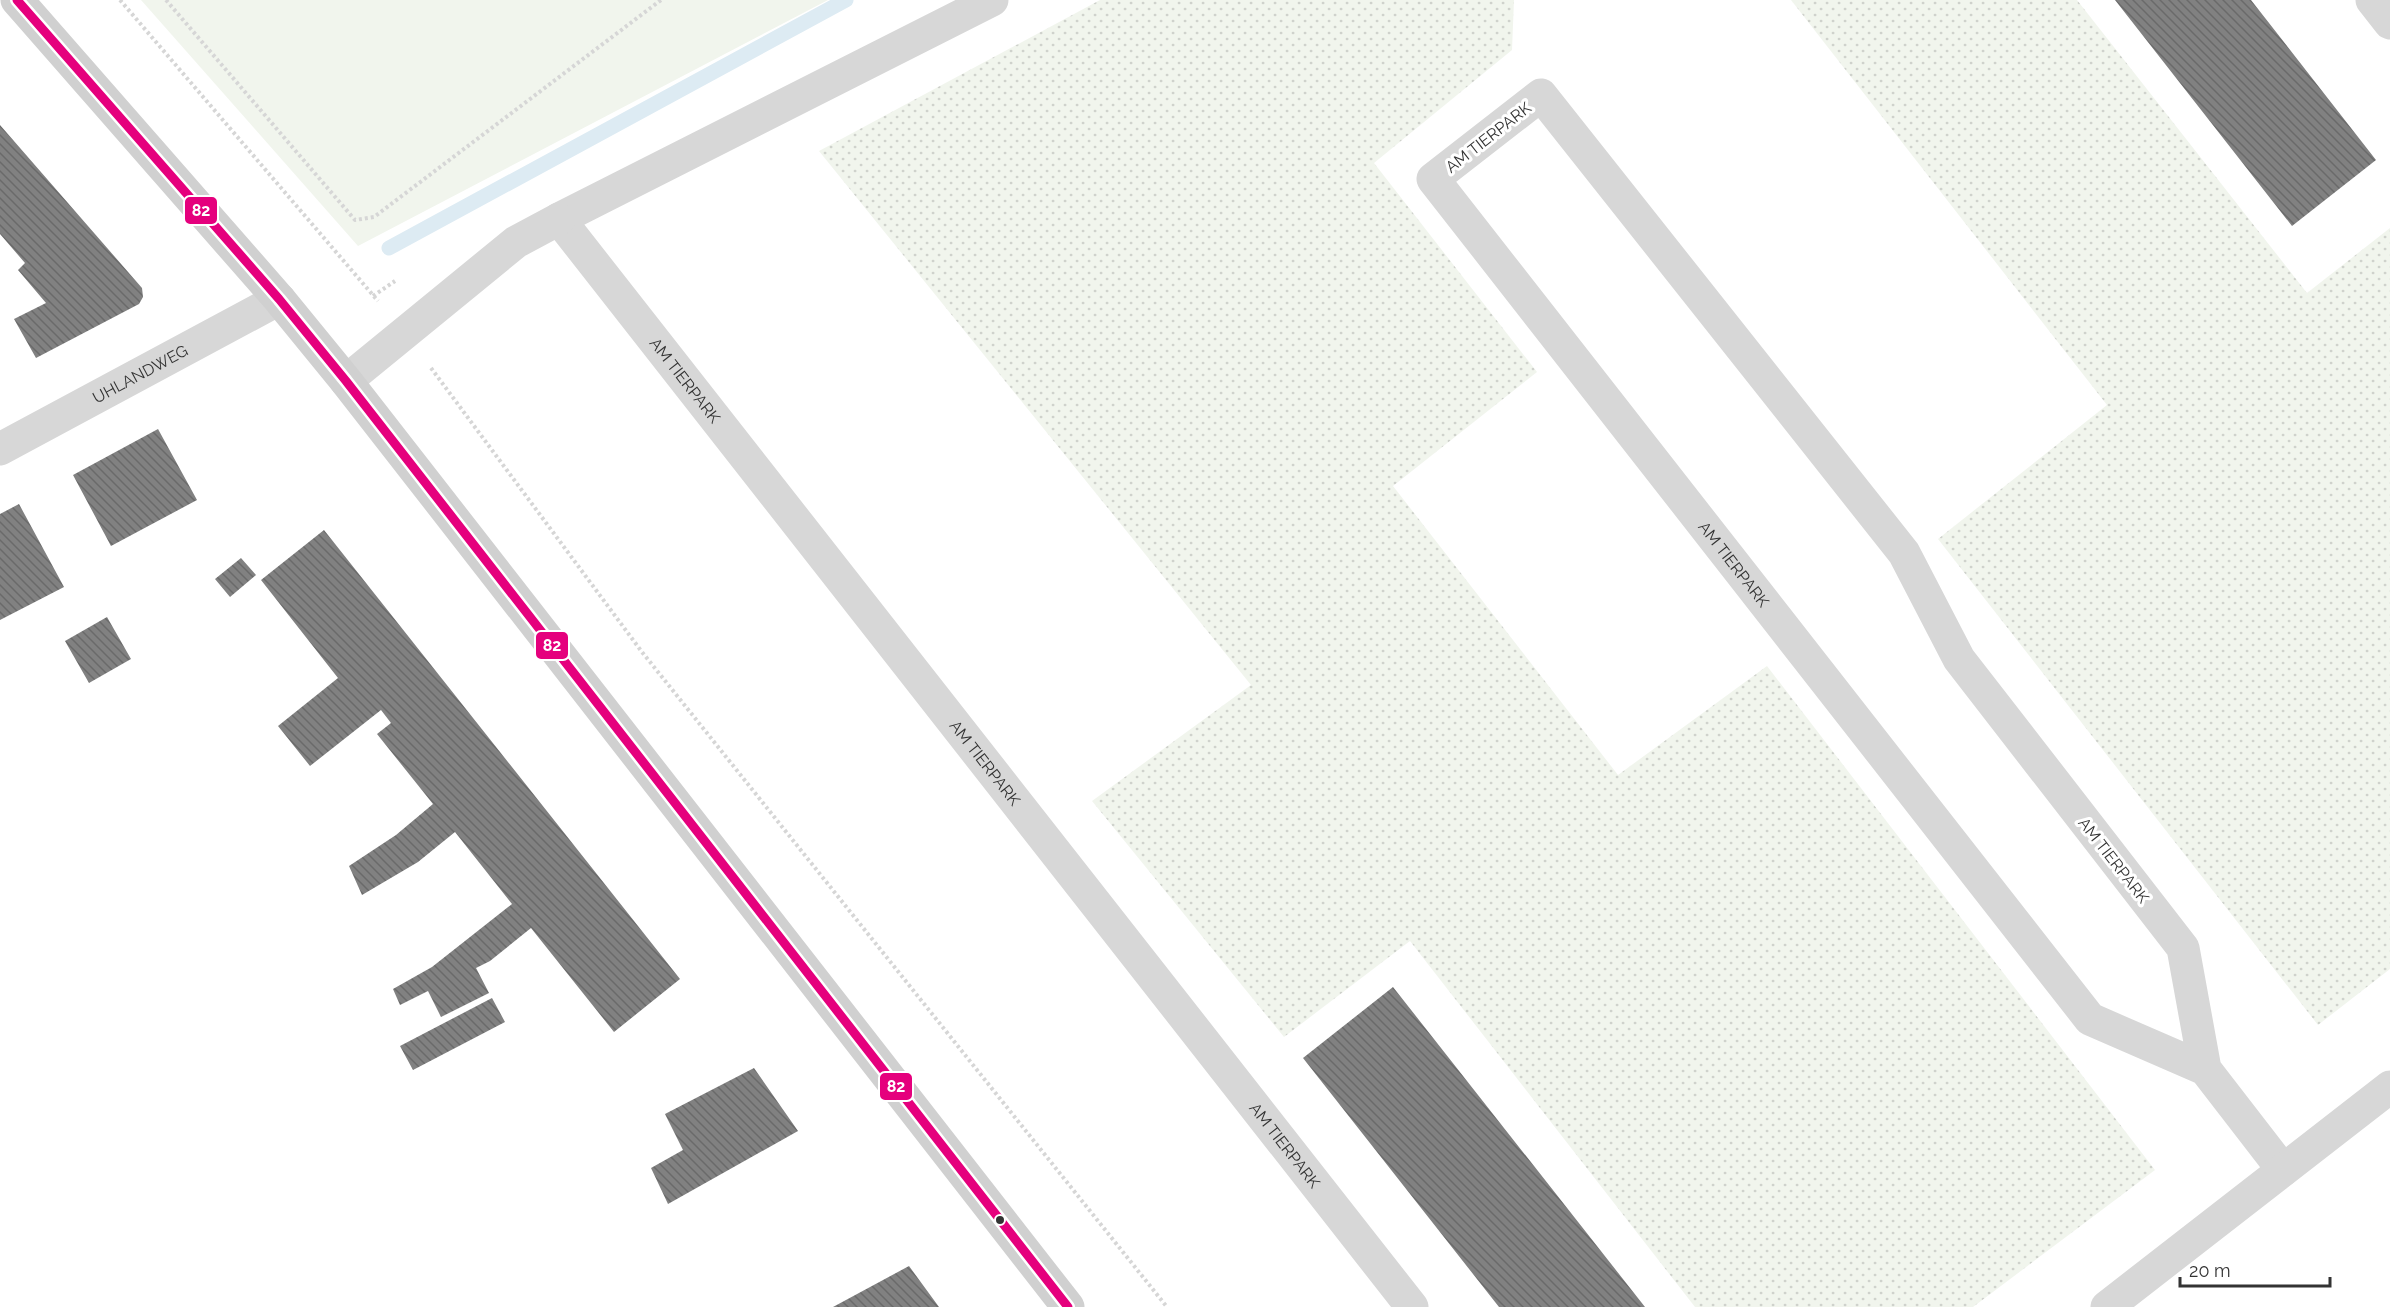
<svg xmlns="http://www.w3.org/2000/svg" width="2390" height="1307" viewBox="0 0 2390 1307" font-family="Raleway,sans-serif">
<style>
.grass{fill:url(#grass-dots)}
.garden{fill:#f1f5ed}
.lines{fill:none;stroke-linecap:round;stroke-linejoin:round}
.stream{stroke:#ddebf3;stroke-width:15}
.building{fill:url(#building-back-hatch)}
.path{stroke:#d6d6d6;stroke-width:4;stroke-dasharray:3 3;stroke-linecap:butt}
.minor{stroke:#d7d7d7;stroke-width:33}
.secondary{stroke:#d0d0d0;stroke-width:33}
.bus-1-casing{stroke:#fff;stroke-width:14}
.bus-1{stroke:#e5007d;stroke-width:9}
.bus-dot{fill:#333;stroke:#fff;stroke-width:2}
.labels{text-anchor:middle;stroke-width:6;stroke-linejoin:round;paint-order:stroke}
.street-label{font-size:16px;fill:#333;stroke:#fff}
.line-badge{stroke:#fff;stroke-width:2}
.badge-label{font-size:16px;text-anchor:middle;font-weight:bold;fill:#fff}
</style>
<defs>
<pattern id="grass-dots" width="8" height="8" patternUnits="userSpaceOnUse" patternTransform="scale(1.5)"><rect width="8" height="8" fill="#f1f5ed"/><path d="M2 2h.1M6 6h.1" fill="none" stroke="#cfd2cc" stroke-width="1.8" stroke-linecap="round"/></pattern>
<pattern id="building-back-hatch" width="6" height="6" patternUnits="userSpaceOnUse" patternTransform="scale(1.5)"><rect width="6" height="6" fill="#818181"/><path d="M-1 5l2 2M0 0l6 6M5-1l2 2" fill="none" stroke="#6a6a6a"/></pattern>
</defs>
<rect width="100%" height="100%" fill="#fff"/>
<path class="grass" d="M1100,0h414l-2,50 -138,113 163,209 -144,114 225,289 149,-109 388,504 -182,137h-278l-285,-366 -126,96 -192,-236 159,-116 -432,-534z
M1791,0h286l230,293 83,-65v741l-72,56 -380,-486 169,-134z"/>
<path class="garden" d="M141,0h687l-470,246z"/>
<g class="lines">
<path class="stream" d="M389,248l457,-248"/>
</g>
<path class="building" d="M2115,0h136l125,160 -84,66z
M0,125l142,163 1,9 -4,7 -103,54 -22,-39 32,-16 -28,-33 7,-7 -25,-29z
M158,429l39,71 -86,46 -38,-71z
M19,504l45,83 -64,33v-106z
M324,530l356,449 -66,53 -83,-104 -41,33 -14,7 13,25 -48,24 -13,-26 -28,14 -7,-16 39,-22 80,-63 -57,-72 -37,30 -56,33 -13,-29 47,-31 37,-31 -56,-70 14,-11 -10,-13 -71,56 -32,-40 60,-48 -77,-98z
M241,558l15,17 -26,22 -15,-18z
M107,617l24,42 -42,24 -24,-42z
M1393,987l252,320h-146l-196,-249z
M492,998l13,24 -92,48 -13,-24z
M754,1068l44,63 -130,73 -17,-36 32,-18 -18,-36z
M909,1266l30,41h-106z"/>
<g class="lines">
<path class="path" d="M120,0l258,301
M166,0l189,220 19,-3 287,-217
M373,296l22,-15
M431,368l211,284 525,655"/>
<g class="minor">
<path id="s1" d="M992,0l-433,219 853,1088"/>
<path d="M2372,0l18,23"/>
<path d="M346,381l170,-139 43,-23"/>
<path id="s2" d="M0,449l279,-150"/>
<path id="s3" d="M2205,1069l-22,-121 -224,-289 -55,-106 -363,-458 -108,84 657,840 115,50 78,101"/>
<path d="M2107,1307l283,-220"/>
</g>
<path class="secondary" d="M17,0l262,299 67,82 722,926"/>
<defs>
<path id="bus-1" d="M17,0l262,299 67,82 722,926"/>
</defs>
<use href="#bus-1" class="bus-1-casing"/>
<use href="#bus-1" class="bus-1"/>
</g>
<circle class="bus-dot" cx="1000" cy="1220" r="5"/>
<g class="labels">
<g class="street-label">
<text transform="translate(1488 137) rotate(-38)" y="6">AM TIERPARK</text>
<text dy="6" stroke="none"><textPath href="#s2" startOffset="159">UHLANDWEG</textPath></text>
<text dy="6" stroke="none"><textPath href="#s1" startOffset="690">AM TIERPARK</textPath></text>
<text dy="6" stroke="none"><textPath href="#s3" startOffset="1818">AM TIERPARK</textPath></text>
<text dy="6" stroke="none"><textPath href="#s1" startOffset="1176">AM TIERPARK</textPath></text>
<text transform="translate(2114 860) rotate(52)" y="6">AM TIERPARK</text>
<text dy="6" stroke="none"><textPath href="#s1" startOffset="1662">AM TIERPARK</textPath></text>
</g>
</g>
<g class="line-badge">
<rect x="184" y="196" width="34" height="29" rx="6" fill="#e5007d"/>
<rect x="535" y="631" width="34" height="29" rx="6" fill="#e5007d"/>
<rect x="879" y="1072" width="34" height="29" rx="6" fill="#e5007d"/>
</g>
<g class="badge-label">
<text x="201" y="216">82</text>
<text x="552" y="651">82</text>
<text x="896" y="1092">82</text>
</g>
<path d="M2180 1277v9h150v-9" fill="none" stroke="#333333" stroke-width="3"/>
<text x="2189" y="1277" font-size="18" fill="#333333" stroke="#ffffff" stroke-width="4.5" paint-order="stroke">20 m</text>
</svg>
